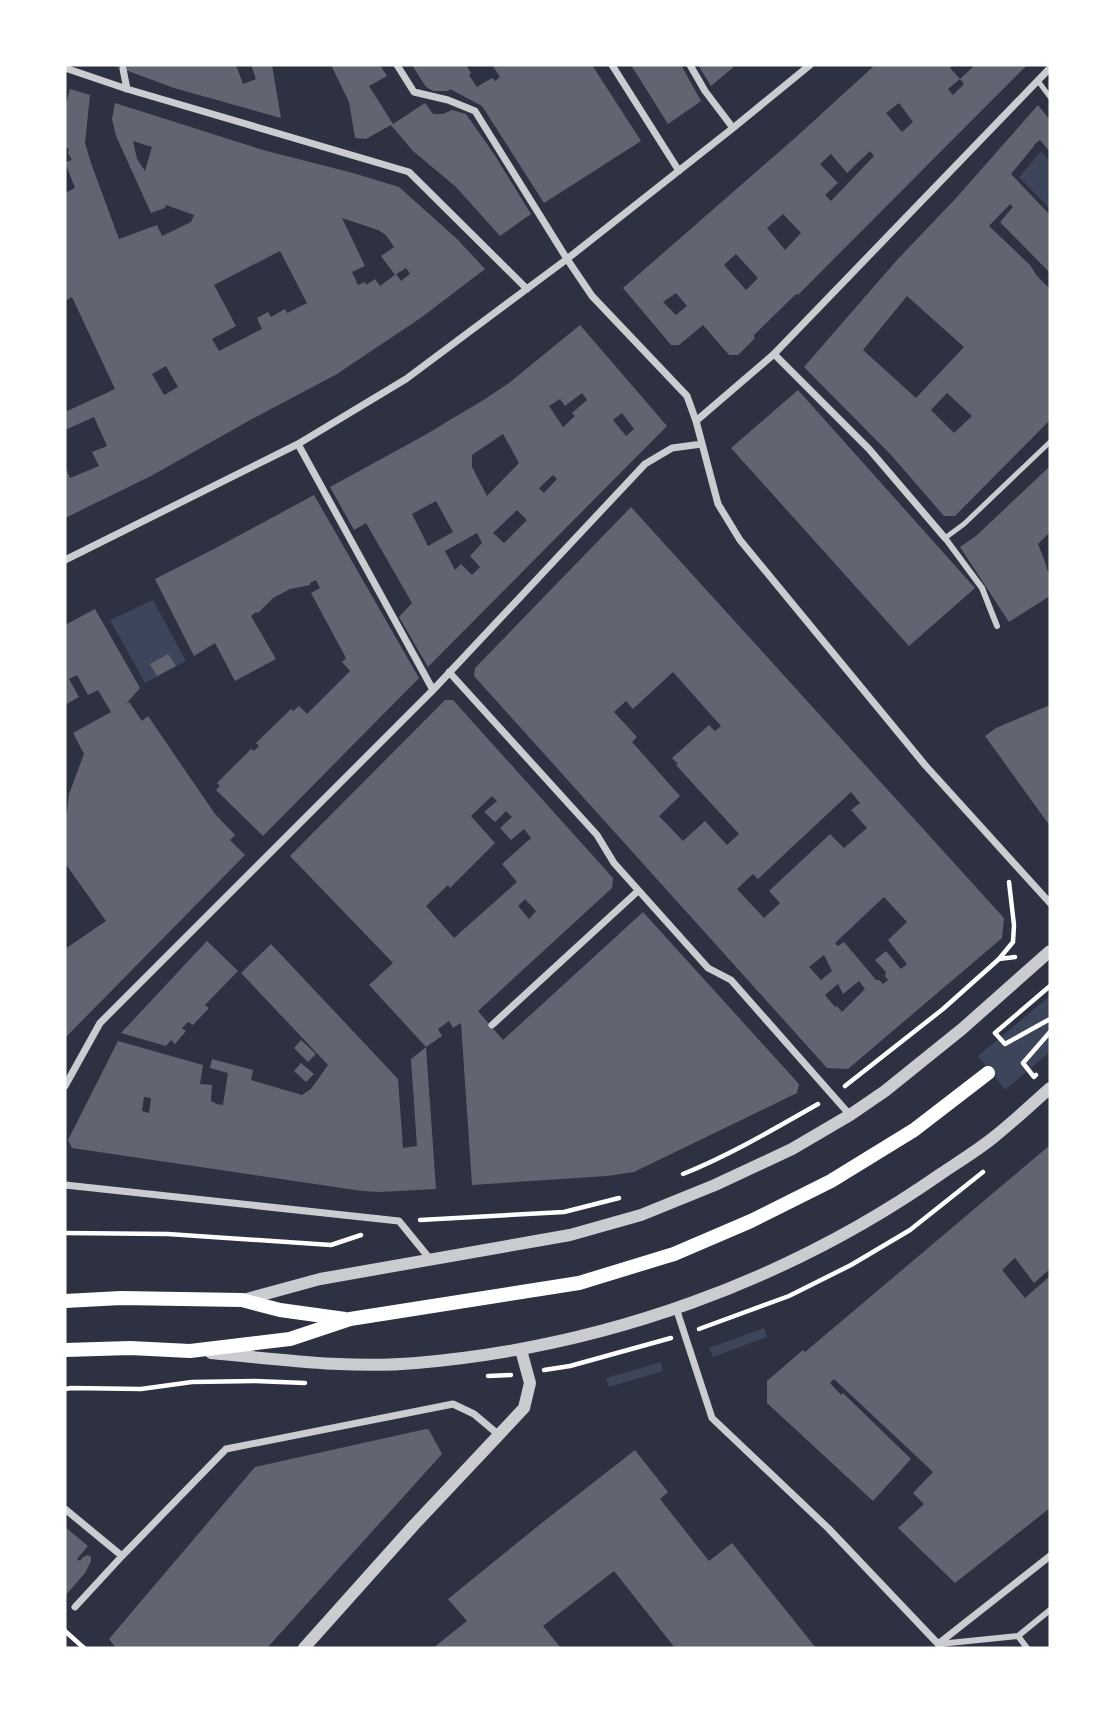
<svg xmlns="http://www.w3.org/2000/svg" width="1115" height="1713" viewBox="0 0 1115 1713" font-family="'DejaVu Sans',sans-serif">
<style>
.green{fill:#3c4559}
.building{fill:#626471;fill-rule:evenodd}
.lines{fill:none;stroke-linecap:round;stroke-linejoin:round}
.path{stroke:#fff;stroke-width:4.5}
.service{stroke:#caccd0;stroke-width:5}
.pedestrian{stroke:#caccd0;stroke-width:6}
.minor{stroke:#caccd0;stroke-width:7}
.tertiary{stroke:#caccd0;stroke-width:12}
.secondary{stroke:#fff;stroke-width:14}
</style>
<rect width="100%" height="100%" fill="#2d3142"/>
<path class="green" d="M1041,151l9,11v47l-31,-32z
M153,600l33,61 -41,22 -35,-63z
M1050,996v56l-45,38 -27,-34z
M764,1328l3,9 -54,20 -4,-9z
M661,1362l2,9 -54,16 -3,-9z"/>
<path class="building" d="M112,65h124l7,19 13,-5 -5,-14h21l9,53 -107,-30z
M331,65h49l7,11 -18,10 24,38 32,-21 8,11h10l9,-4 14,4 28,40 37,60 -31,22 -44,-49 -43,-36 -22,-26 -25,14 -11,-1 -6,-36z
M412,65h54l5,8 -2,2 8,12 15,-9 3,3 5,-4 -8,-12h100l49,76 -97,62 -62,-97 -32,-17 -2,2h-15l-7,-4z
M631,65h50l20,36 -33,23z
M698,65h38l-25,21z
M875,65h79l-4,3 10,11 -12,10 5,6 11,-11 -4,-5 15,-14h52l-228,229 -1,1 -2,-1 -43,42 2,2 -17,17h-9l-26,-30 -24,20h-8l-48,-57 172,-150zM899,103l14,19 -11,10 -16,-19zM870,151l4,5 -43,45 -6,-6 13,-12 -18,-19 11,-10 16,19zM783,214l18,19 -16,17 -18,-22zM736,254l22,24 -12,12 -22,-25zM676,293l11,13 -11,9 -13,-13z
M70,89l20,6 -5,48 6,20 28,76 38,-14 5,11 29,-14 3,-7 -28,-10 -1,3 -14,5 -35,-77 -4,-17 3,-16 148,47 90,23 46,14 58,52 28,30 -63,48 -85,57 -85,45 -101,57 -86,42v-52l5,12 29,-12 -7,-14 15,-6 -13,-29 -29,13v-18l50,-23 -43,-92 -7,4v-108l10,-5 -10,-26 7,-2 -4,-7 1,-4 -4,-1v-40zM133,141l19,6 -7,24 -8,-12zM342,218l36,12 8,5 8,12 -13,9 14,19 11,-7 4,6 -9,7 -5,-7 -16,12 -5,-7 -9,6 -1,-3 -7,3 -6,-13 13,-6zM280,251l27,52 -20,10 -2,-4 -14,8 -3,-5 -11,6 5,11 -43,22 -7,-12 24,-13 -22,-41zM166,366l12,21 -14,8 -12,-21z
M1038,105l12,15v32l-10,-12 -6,5v1l-23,28 39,41v58l-50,-51 13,-15 -3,-3 -21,22 41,39 7,11 13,13v131l-95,96h-11l-53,-61 -87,-88 93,-107 60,-63zM907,296l57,51 -48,51 -53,-48zM947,393l25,23 -18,17 -23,-23z
M580,325l87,101 -239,241 -29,-50 13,-14 -46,-80 -12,7 -24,-43 95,-52 60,-36 24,-16zM582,393l5,7 -15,13 3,3 -12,11 -14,-21 11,-7 5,7zM622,413l12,16 -8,7 -13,-16zM503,434l16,29 -32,33 -15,-29v-12zM553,475l4,4 -13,14 -5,-5zM436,501l17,31 -25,14 -16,-32zM517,510l10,10 -23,23 -11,-10zM477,533l5,10 -12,13 10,11 -8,8 -11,-11 -6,6 -10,-19z
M798,390l177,198 -66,58 -178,-198z
M1050,466v66l-12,12 6,15 5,16 1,21 -41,26 -49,-75 16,-11z
M314,495l105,183 -156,158 -47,-46 4,-4 -3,-3 34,-34 3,2 5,-5 -3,-3 35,-34 2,2 6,-5 8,8 43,-43 -8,-9 4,-4 -35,-65 9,-5 -4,-8 -6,3v2l-20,4 -17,9 -15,15 -2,-1 -5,4 25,43 -41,22 -20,-38 -21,13 -39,-77 59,-30z
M631,507l373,411 -2,20 -154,131 -21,-1 -353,-392 1,-8zM673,672l48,54 -6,5 -6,-6 -37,33 6,6 -2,1 63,69 -12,11 -22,-24 -22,20 -24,-25 21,-20 -48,-54 5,-5 -23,-25 12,-11 7,8zM851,792l9,11 -9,7 16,18 -23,20 -14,-14 -61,57 11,12 -16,15 -27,-29 16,-15 5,5zM884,897l23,25 -19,18 19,24 -6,5 -15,-18 -11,9 11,12 -1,4 3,4 -5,4 -4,-4h-3l-32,-38 -6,4 -3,-3zM824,955l8,16 -11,9 -12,-13zM859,981l6,8 -23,23 -5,-6 -2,1 -10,-12 13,-11 5,10z
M95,609l45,79 -14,16 3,-2 13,19 6,-5 67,98 20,21 -5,5 15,15 -180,183v-89l41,-28 -41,-58v-49l2,-2 2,-18 15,-40 -11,-21 38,-21 -13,-22 -10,5 -11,-20 -8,4 10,18 -14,8v-80z
M168,654l8,12 -19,10 -7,-12z
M445,700h8l160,178 -1,10 -134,123 25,29 140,-128 156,172 -2,9 -163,79 -27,4 -135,9 -11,-162 -8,5 -4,-7 -11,8 4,7 -16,11 -57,-62 24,-22 -103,-107zM492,796l5,5 -13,11 11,10 11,-11 6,6 -12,11 11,12 13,-11 7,9 -29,26 15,18 -63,56 -28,-32 22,-21 2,3 45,-45 -24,-27zM525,899l11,12 -7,8 -11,-13z
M1050,705v121l-65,-90 11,-8z
M207,941l31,30 -33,34 4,3 -16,17 -5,-3 -6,6 4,3 -11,13 -4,-4 -5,6 -45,-13z
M271,944l127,135 5,69 14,-2 -6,-87 15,-12 10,142 -56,3 -18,-1 -290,-43 -4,-8 50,-99 85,24 -3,19 12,1 -1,16 6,3 6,1 5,-32 -18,-5 2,-9 41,11 -2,10 51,15 9,-6 17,-24 -87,-92zM144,1097l7,1 -2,15 -7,-2z
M301,1040l15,14 -8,8 -14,-14z
M301,1063l13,11 -8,8 -12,-11z
M1050,1145v124l-16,14 -19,-25 -13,12 23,28 25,-22v232l-95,75 -57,-55 26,-24 -11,-11 20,-21 -99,-93 -4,4 11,12 2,-2 68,66 -38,42 -106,-98v-22l36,-31 2,2z
M426,1429l3,1 13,24 -175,194h-151l-7,-9 146,-172z
M635,1450l33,42 -8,7 49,62 23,-18 84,105h-141l-61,-77 -71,55 18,22h-128l34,-27 -19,-22 95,-77z
M65,1527l23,19 -11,13 3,2 3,-4 5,-2 3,2v4l-6,12 -20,23z"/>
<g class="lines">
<path class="path" d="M999,959l14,-17 1,-17 -5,-43
M1050,986l-55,47 10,11 45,-25
M1036,1075l-2,2 -11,-14 27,-31
M845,1086l98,-77 56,-50 16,-2
M683,1174c47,-19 91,-45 135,-70
M420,1220l144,-8 55,-14
M65,1233l103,1 163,11 30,-10
M699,1329l90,-33 62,-31 59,-35 73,-58
M544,1370l26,-4 101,-28
M488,1376l23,-1
M65,1389l6,-1 70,1 51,-7 63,-1 50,2
M65,1631l19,17"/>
<path class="service" d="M1038,81l12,16
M945,538l19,-14 86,-82"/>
<path class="pedestrian" d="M945,538l37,50 15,38
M1018,1636l9,12
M939,1644l79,-8 32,-26"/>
<path class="minor" d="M397,65l17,27 34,8 27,11 92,148 25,37 95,100 9,25 22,83 22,36 185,225 125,138
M612,65l67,106
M690,65l15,26 28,37
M65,68l62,21 282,83 118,117
M123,69l4,20
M774,354l95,95 76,89
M696,421l78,-67 276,-286
M298,444l135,246
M65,560l233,-116 108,-65 161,-120 166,-131 77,-63
M449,672l148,163 17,28 94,105 23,12 119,135
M492,1025l146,-134
M65,1086l35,-63 333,-333 212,-226 27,-16 30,-4
M65,1185l334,36 31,38
M676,1308l36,110 116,110 114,120
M65,1509l57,47 104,-107 227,-45 21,10 25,21
M75,1607l47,-51
M938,1644l112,-88"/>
<path class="tertiary" d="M243,1300l77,-21 250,-44 71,-20 74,-30 77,-36 58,-34 35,-24 77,-62 88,-78
M211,1353c67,6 137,16 205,10 189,-16 372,-82 526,-190 18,-12 36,-23 52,-36 20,-16 38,-33 56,-49
M304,1648l110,-123 110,-117 6,-25 -9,-33"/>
<path class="secondary" d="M65,1301l56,-3 121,2 38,10 65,9
M65,1350l65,-2 60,3 100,-12 60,-20 229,-36 95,-29 77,-33 80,-40 83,-51 74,-57"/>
</g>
<rect width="1115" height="1713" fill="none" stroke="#ffffff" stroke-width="133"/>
</svg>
